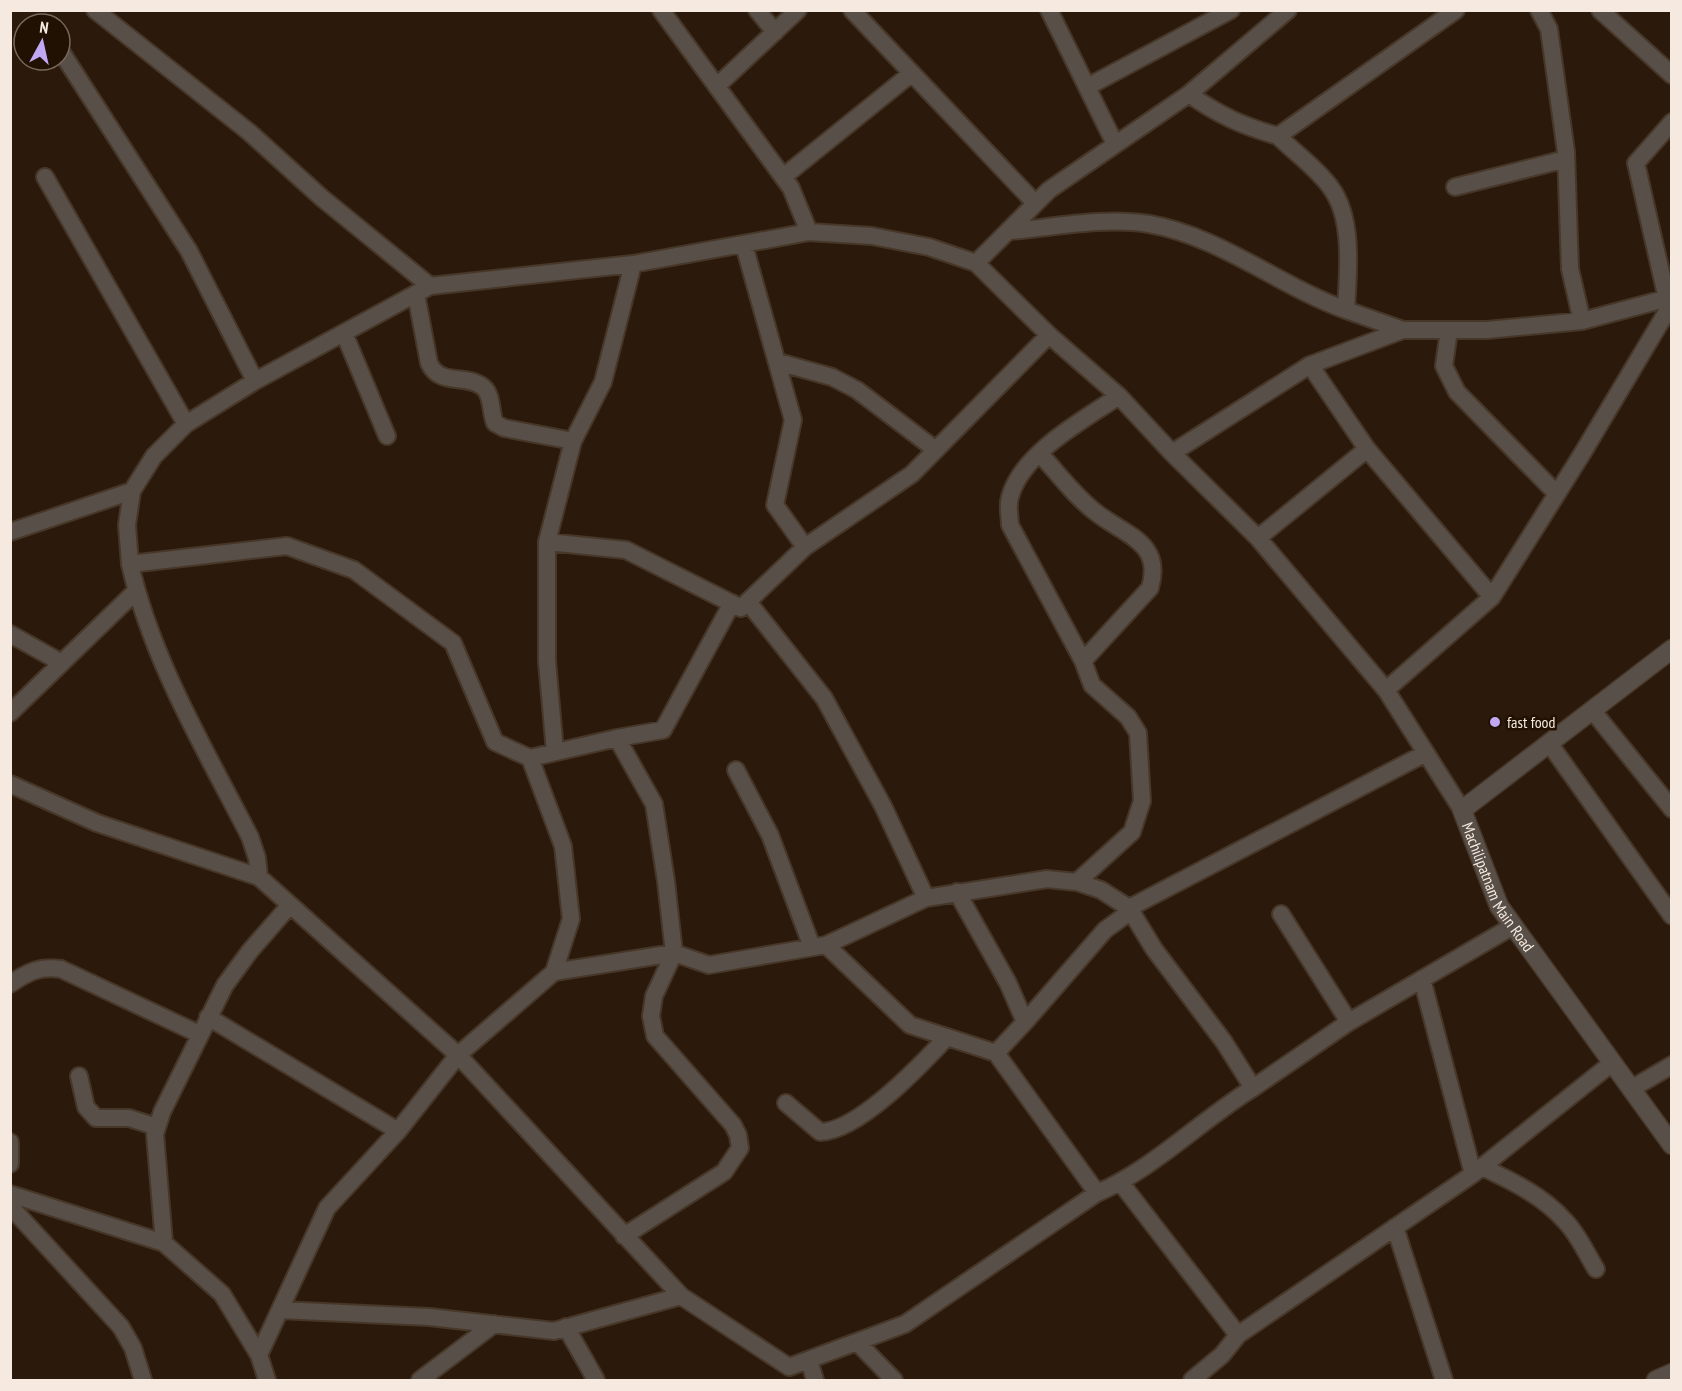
<svg xmlns="http://www.w3.org/2000/svg" width="1682" height="1391" viewBox="0 0 1682 1391" font-family="'PT Sans Narrow',sans-serif">
<style>
.lines{fill:none;stroke-linecap:round;stroke-linejoin:round}
.minor-casing{stroke:#473729;stroke-width:20}
.tertiary-casing{stroke:#473729;stroke-width:21}
.minor{stroke:#584f48;stroke-width:16}
.tertiary{stroke:#584f48;stroke-width:18}
.poi-dot{fill:#c2a8f3;stroke:#211103;stroke-width:2}
.labels{text-anchor:middle;stroke-width:5;stroke-linejoin:round;paint-order:stroke}
.poi-label{font-size:16px;fill:#f6eae0;stroke:#211103;text-anchor:start}
.street-label{font-size:16px;fill:#f6eae0;stroke:#211103}
</style>
<rect width="100%" height="100%" fill="#2b1a0b"/>
<g class="lines">
<defs>
<path id="minor" d="M95,10l154,122 73,66 108,88
M661,10l130,178 18,44
M757,10l18,22
M852,10l183,193
M1049,10l66,134
M1539,10l10,19 17,123 4,117 12,52 90,-24
M1600,10l72,65
M62,53l127,198 66,130
M717,86l81,-76
M1087,87l144,-77
M1189,94l99,-84
M45,177l141,247
M783,177l129,-104
M1455,187l111,-28
M1011,231c44,-4 94,-14 138,-7 71,12 130,62 197,86 2,-37 8,-91 -15,-122 -13,-19 -36,-35 -53,-52l178,-126
M744,245l49,175 -18,85 30,42 107,-73 137,-139
M976,263l73,-73 140,-96c31,22 54,32 89,42
M633,264l-30,118 -30,59 -26,101 79,8 115,58 64,-61
M416,294l13,69c11,24 36,10 54,24 10,8 7,25 12,36l9,5 69,13
M1667,299l-31,-136 36,-41
M1346,310l57,20h84l95,-9
M1449,330l-5,36 13,26 100,102
M344,333l43,103
M778,362l54,15 25,13 79,60
M1310,365l57,84 125,148
M1172,453l138,-88 93,-35
M1040,454c18,19 36,44 58,60 29,22 65,29 52,74l-67,73
M10,532l122,-41
M1258,538l109,-89
M547,542v119l8,91
M748,602l76,96 59,108 43,92
M10,634l52,29
M1386,690l106,-93 90,-143 90,-151
M1592,710l80,99
M10,713l126,-122
M617,738l46,-8 69,-127
M1549,743l123,173
M530,758l-35,-16 -42,-99 -99,-73 -67,-24 -157,18 -3,-39 5,-34 22,-35 32,-32 69,-43 175,-95 203,-22 176,-32 63,4 57,11 47,16 73,72 70,61 53,57 86,85 128,152 76,120
M736,770l34,65 42,112
M10,784l87,39 162,54 -2,-19 -7,-21c-45,-88 -98,-176 -120,-273
M259,877l199,178 223,241 108,71 116,-43 192,-131
M1077,882l55,-50 10,-31 -4,-68 -10,-16 -36,-32 -9,-24 -73,-136c0,-9 -3,-19 0,-28 12,-44 73,-77 109,-101
M957,892l51,91 17,39 -29,31
M1129,908l297,-155
M1281,914l68,108
M826,945l84,80 86,28 101,140c55,-23 104,-73 156,-105
M554,972l17,-53 -8,-73 -33,-88 87,-20 37,66 12,77 8,72 -20,43 -3,20 4,20 78,89 5,10 2,13 -16,24 -100,64
M1422,979l51,195
M10,984c18,-12 29,-18 51,-15l138,65
M208,1017l190,114
M1025,1022l80,-92 26,-19
M79,1076l7,31 10,11h33l28,9
M1631,1089l41,-24
M786,1103l34,29c39,-1 101,-67 127,-95
M10,1142v22
M1482,1167c30,14 61,29 83,54 13,13 21,32 31,48
M1121,1183l117,152
M10,1194l154,49 58,51 37,61 8,25
M10,1206l111,121 12,21 10,32
M1395,1227l49,153
M164,1243l-9,-109 7,-22 63,-127 25,-34 40,-46
M280,1310l149,7 125,14 127,-35
M566,1327l30,53
M857,1342l37,38
M259,1355l68,-147 71,-77 60,-76 96,-83 120,-19 35,12 117,-20 100,-47 121,-19 30,3 24,8 28,18 25,41 70,93 29,46 96,-66 164,-96
M809,1360l6,20
M420,1380l74,-56
M1192,1380l30,-25 16,-20 235,-161 139,-111"/>
<g id="tertiary">
<path id="s1" d="M1672,649l-210,161 37,96 173,239"/>
<path d="M1656,1380l16,-7"/>
</g>
</defs>
<use href="#minor" class="minor-casing"/>
<use href="#tertiary" class="tertiary-casing"/>
<use href="#minor" class="minor"/>
<use href="#tertiary" class="tertiary"/>
</g>
<circle class="poi-dot" cx="1495" cy="722" r="6"/>
<g class="labels">
<g class="poi-label">
<text x="1507" y="728">fast food</text>
</g>
<g class="street-label">
<text dy="6" stroke="none"><textPath href="#s1" startOffset="350">Machilipatnam Main Road</textPath></text>
</g>
</g>
<rect width="1682" height="1391" fill="none" stroke="#f6eae0" stroke-width="24"/>
<g transform="translate(42 42) rotate(8)"><circle r="28" fill="#211103" stroke="#76685b" stroke-width="1.5"/>
<path d="M0-4.5L10 22L0 15L-10 22Z" fill="#c2a8f3"/>
<text y="-9" font-size="16" font-weight="bold" text-anchor="middle" fill="#f6eae0">N</text>
</g>
</svg>
